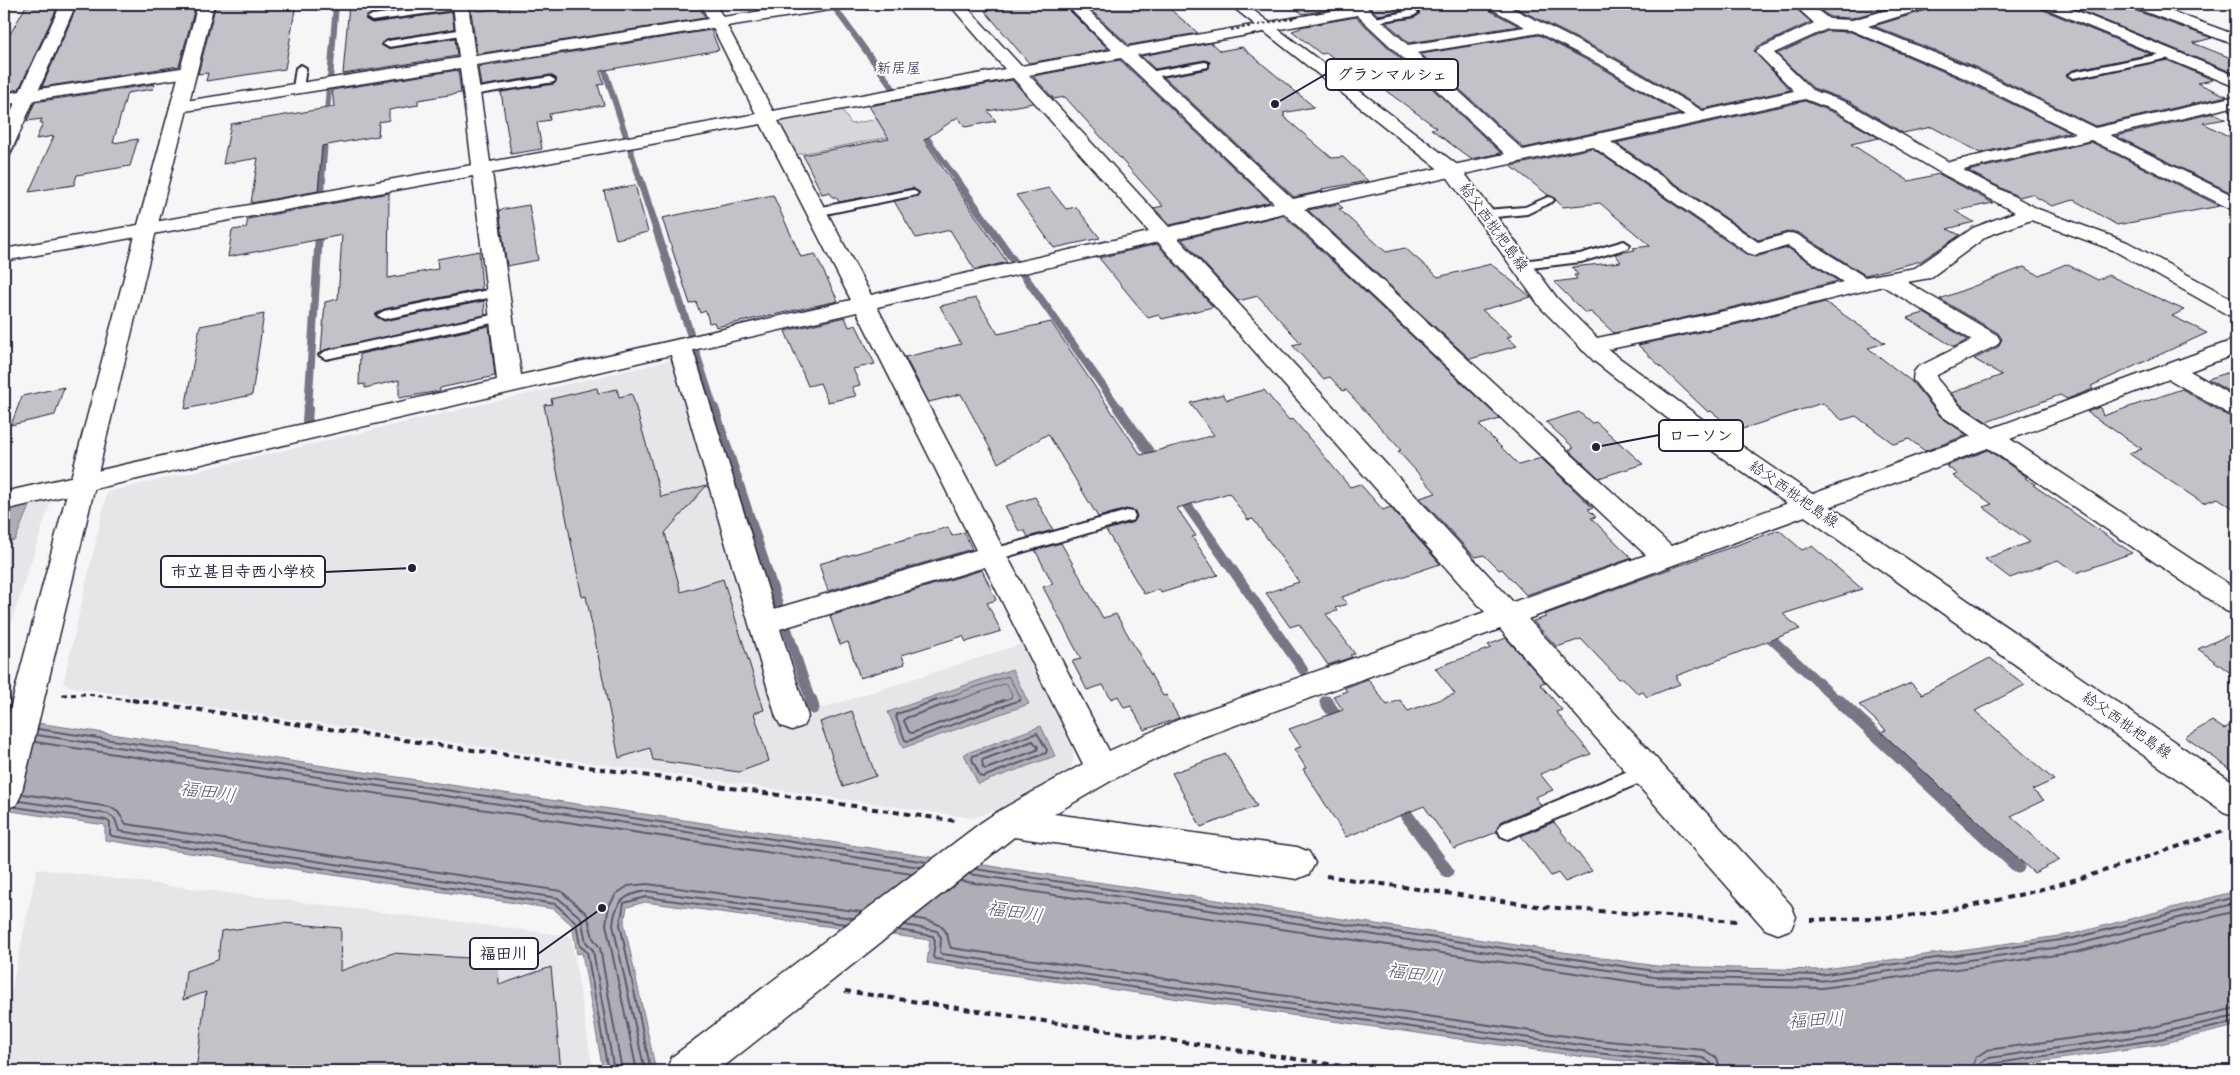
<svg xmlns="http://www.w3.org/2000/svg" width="2240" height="1075" viewBox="0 0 2240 1075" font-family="'Shantell Sans','Klee One',sans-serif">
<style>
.built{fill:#e6e6e9}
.green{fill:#d7d7db;stroke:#7c7c8b}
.water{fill:#aeaeb7;stroke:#767685}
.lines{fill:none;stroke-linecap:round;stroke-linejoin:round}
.shore-far1{stroke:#5a5a6d;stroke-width:1}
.shore{stroke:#5a5a6d;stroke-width:2}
.stream-far3{stroke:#767685;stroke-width:6}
.stream-far2{stroke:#767685;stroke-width:8}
.stream-far1{stroke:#767685;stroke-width:10}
.stream{stroke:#767685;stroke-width:13}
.building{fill:#c2c2c9;stroke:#22223b}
.lane-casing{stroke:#22223b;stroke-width:4}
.street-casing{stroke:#22223b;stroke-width:3}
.secondary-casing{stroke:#22223b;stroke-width:3}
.path-far1{stroke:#22223b;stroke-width:3;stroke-dasharray:5 4;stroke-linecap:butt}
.path{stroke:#22223b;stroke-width:4;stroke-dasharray:6 5;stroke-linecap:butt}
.lane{fill:#fff;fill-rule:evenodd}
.street{fill:#fff;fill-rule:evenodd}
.secondary{fill:#fff;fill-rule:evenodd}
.path-bridge{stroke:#22223b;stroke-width:2;stroke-dasharray:3 2.5;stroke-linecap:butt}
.labels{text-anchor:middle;stroke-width:4;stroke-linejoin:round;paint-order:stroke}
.far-quarter-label{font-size:15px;fill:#22223b;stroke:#fff}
.street-label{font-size:15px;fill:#22223b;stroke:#fff}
.near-water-label{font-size:19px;font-style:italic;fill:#5a5a6d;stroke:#fff}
.leader{fill:none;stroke:#22223b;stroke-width:2}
.callout-dot{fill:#22223b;stroke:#fff;stroke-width:2}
.callout{fill:#fff;stroke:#22223b;stroke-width:2}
.callout-label{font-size:16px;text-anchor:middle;font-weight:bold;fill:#22223b}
</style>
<rect width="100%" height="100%" fill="#f6f6f7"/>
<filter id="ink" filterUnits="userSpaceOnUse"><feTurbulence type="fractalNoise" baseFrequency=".02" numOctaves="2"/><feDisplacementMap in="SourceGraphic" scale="10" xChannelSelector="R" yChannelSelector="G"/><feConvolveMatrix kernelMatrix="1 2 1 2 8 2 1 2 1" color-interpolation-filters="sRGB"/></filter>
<g filter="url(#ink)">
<path class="built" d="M464,4h103l-100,14z
M676,359l103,363 243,-78 52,107 -2,16 -63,38 -36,13 -896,-130 -14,-4 44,-192z
M52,497l-48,148v-137z
M37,869l534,67 22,135h-589v-47z"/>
<path class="green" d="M840,107l11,17 54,-10 12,18 -123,23 -19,-37z"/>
<path class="water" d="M30,504l-15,36 -11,3v-33z
M1012,669l17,35 -126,44 -15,-36z
M4,718l1652,248 163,4 254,-36 163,-43v135l-80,19 -179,26h-250l-142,-14 -658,-94 3,-23 -285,-38 -18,5 -3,16 32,148h-53l-21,-118 -5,1 -5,-29 -18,-16 -449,-69v-15l-101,-15z
M1041,726l14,30 -77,28 -14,-30z"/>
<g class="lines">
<path class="shore-far1" d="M933,702l75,-26 13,22 -1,4
M953,702l51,-18 3,1 5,10 -1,3 -11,4"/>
<path class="shore" d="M937,700l-40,14 -1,3 9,23 3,1 112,-41
M957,700l-51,18 -2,3 5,11 3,1 92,-33
M38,729l889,133
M1037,733l10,17 -1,3 -63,24 -3,-1 -8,-17 1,-3z
M37,735l883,132
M1033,741l5,6 -1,3 -51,19 -3,-1 -1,-8z
M35,742l877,132
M23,794l87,13 8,5 8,12 435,67 26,23 6,24 7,10 22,123
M19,801l89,13 7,5 4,12 439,67 23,20 5,24 7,8 21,121
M15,807l91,13 4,3v11l2,2 443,68 21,18 4,24 7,6 21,119
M975,869l680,102 164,4 255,-37 162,-41
M969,874l685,103 165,4 256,-36 161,-42
M961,881l694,104 167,3 255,-36 159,-41
M913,918c11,2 27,3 33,14 3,6 2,11 5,16l636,91 117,11 13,8 4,13
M905,925l32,6 4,7 -1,14 2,2 645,92 116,12 8,5 2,8
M898,930l35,6 2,5 -2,16 2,2 651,93 116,12 4,2 1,5
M637,1071l-31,-147 3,-18 7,-12 12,-8 19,-2 215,28
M645,1071l-32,-146c2,-23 11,-31 34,-34l206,27
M651,1071l-31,-147 4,-21 22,-6 200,27
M1971,1071l5,-14 11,-7 166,-23 83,-19
M1978,1071l3,-8 8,-5 165,-24 82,-18
M1985,1071l1,-5 4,-2 165,-24 81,-18"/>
<path class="stream-far3" d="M834,7l61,84
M596,44l31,95
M330,79l6,-75
M38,91l40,-87
M919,127l38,53
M629,145l11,35
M4,165l12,-26
M322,180l7,-94"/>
<path class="stream-far2" d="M640,179l50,154
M956,179l58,82
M321,193l1,-14
M1023,274l96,135
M696,353l18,56
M308,409l13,-207"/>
<path class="stream-far1" d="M714,408l64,196
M1118,408l39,55
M307,421l1,-13
M1180,495l123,175
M787,629l24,73
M1762,630l77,72"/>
<path class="stream" d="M811,700l2,8
M1838,700l180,167
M1326,702l16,22
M1398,803l49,68"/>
</g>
<path class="building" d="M27,4h32l-40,85 -15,3v-47z
M78,4h118l-17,62 -137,21z
M216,4h80l-11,65 -79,12 2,-8 -10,1z
M349,4h95l-72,9 -7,6 7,4 80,-11 2,17 -66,10 -7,6 7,4 67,-11 2,18 -114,18z
M470,4h4l1,6 5,1 53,-7h165l7,14 -228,36z
M1029,4h34l45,45 -79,14 -44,-52z
M1084,4h80l34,29 -69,12z
M1289,4h56l1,3 -43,7z
M1366,4h26l8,7 -22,4z
M1407,4h76l4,5 32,17 -110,17 -23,-21 27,-4 6,-3v-4z
M1508,4h232l1,6 50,-6 20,18 -54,25 -3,4 36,39 -87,19 -87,-51z
M1812,4h91l-51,14 -22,-1z
M1933,4h104l4,5 110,45 -78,16 -7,4 6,6 95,-20 46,20 -16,3 30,13 -132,30 -120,-59 -101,-41 56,-17z
M2064,4h63l4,5 81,29 -19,5 43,17v14z
M1356,17l145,136 -30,6 -40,-30 6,-1 -59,-43 -7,1 -44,-33 -6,1 -29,-23 9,-3 -1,-1z
M711,30l8,20 -119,21 4,13 -6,1 6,20 -55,9 1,6 -13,2 5,27 -31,5 -10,-62 53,-8 2,-6 -6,-3 -69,11 -3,-19z
M1827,31l24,1 110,47 109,53 -90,21 -48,-26 -29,6 -54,-32 -36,-13 -36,-34z
M1539,35l63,33 78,46 -156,34 -103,-94z
M1211,43l9,8 22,-4 72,60 -31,6 2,2 -2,1 49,42 11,-1 25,24 -46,8 1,2 -29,6 -130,-120 44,-8 2,-7 -5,-2 -50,9 -14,-13z
M1120,60l150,142 -100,23 -16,-17 9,-2 -98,-109 -11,2 -21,-23z
M458,70l3,23 -43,7v5l-29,5v10l-10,2 -1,14 -56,10 -4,45 -67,12 7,-45 -35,6 8,-40 103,-17 -2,-17z
M1012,80l21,23 -45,8 8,10 -31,6 -7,-10 -34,23 83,122 -32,8 -25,-40 -34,8 -22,-37 23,-5 3,-3 -7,-5 -74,14 -3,-5h-4l-2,-5 -8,2 -19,-39 86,-16 -20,-33z
M155,84l-2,5 -26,4 -14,50 25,-4 -8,27 -53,9 -3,10 -45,7 25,-56 -18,3 7,-16h-3l2,-4 -15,2 8,-19z
M1805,101l30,12 44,25 -28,6 58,37 30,-7 54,29 -38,8 19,11 -27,7 13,6 -39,26 -56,14 -66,-42 -8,-2 -33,9 -142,-97z
M2214,113l12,6 -23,4 33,17v55l-120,-59z
M2091,142l129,64 -103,19 -43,-25 -22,6 -21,-12 -12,3 -51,-26z
M1592,148l155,107 8,2 33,-9 50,33 -104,26 -120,26 -23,-21 -6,1 -31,-31 23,-3 -3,-4h4l-6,-8 49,-5 -6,-8 20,-4 -2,-2 17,-2 -50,-43 -37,4 -10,-10 -5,-2 -37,-29z
M635,185l13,47 -32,7 -12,-48z
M1049,188l17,21 10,-2 24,31 -46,10 -38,-53z
M389,193l-1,85 50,-9 -1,-10 42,-8 3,38 -98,20 -9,7 9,5 100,-20 1,14 -164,37 4,-50 13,-3 4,-64 -114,22 4,-27 14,-2 2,-9z
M773,195l28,62 14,-3 23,47 -122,26 -2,-5 -5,1 -3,-12 -6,2 -4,-11 -6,2 -28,-86z
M1338,204l5,4 -4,1 47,43 19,-4 33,29 53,-13 40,33 -49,13 30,26 -5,1 10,9 -47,13 -162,-149z
M529,205l9,55 -31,6 -8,-56z
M1283,215l217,204 -21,6 40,40 22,-7 52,50 -5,1 8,8 -5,1 41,40 -106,37 -24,-26 -3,1 -15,-15 -8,2 -5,-4 -51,-55 16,-5 -38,-42 3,-1 -55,-60 -3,1 -13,-14 -7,2 -31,-34 9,-2 -43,-47 -20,5 -56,-62z
M1157,244l56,63 -51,12 -3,-4 -11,3 -49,-60z
M2066,264l32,16 10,-5 76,35 -12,6 35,17 -116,53 2,3 -26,10 -7,-4 -73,27 -26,-17 -10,-12 51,-18 -28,-16 24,-12 4,-8 -4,-6 -58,-34 84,-32 15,8z
M976,298l22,36 53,-12 90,133 73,-20 -24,-32 33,-9 4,6 37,-10 25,30 4,-1 57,68 10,-3 23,26 7,-3 50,57 -98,33 5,7 -12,4 2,3 -11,3 29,40 -5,1 2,2 -24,8 -29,-41 -9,3 -24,-34 33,-11 -46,-63 -5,1 -19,-27 -52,15 19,28 -4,1 26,38 -57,18 -2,-4 -15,5 -38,-64 28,-8 3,-5 -2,-6 -9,-2 -28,8 -50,-83 -50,29 -37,-69 -32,8 -24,-45 56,-13 -21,-38z
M1825,302l60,41 -17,5 43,33 30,36 26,18 -42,16 -16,-12 -15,5 -38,-28 -14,4 -20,-17 -86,28 -25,-20 -3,1 -70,-67 96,-20z
M1924,313l44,27 -14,7 -47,-29z
M264,314l-12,81 -67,14 15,-83z
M845,317l4,10 7,-2 19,39 -22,5 7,16 -8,2 4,9 -28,6 -8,-19 -12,3 -23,-55z
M489,326l6,50 -55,12v3l-41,7v-18l-34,8v-4l-6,1 1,-31z
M2236,370v26l-28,-17z
M64,387l-9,28 -44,10 11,-29z
M597,388l1,5 19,-4 2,8 13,-3 29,103 46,-12 -42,48 16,59 42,-13 41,131 -10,3 15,48 -30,11 -86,-12 -3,-12 -31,10 -33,-162 -4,1 -38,-192 8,-1 -1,-5z
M2182,389l44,26 10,3v92l-18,-12 -15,5 -75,-50 14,-4 -55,-37 13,-5 3,9z
M1579,412l13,11 4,-1 47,42 -44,14 -30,-28 5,-2 -28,-26z
M1988,450l39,27 -2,1 10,6 -2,1 99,68 -56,20 -18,-13 -48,18 -25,-19 45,-17 -47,-35 9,-3 -39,-28 5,-2 -12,-8z
M1035,497l18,33 -25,7 -3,-6h-6l-14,-25z
M948,527l4,9 12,-4 8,17 -144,42 -9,-27z
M1779,530l23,20 10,-4 50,43 -79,25 17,15 -124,47 2,2 -2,1 4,5 -33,13 -4,-5 -5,2 -15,-16 -4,1 -38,-40 -24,8 -24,-26 13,-4 -2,-2 106,-39z
M1061,543l42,75 13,-4 47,82 3,-1 13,23 -35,12 -13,-24 -7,2 -6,-12 -7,3 -8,-14 -16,5 -15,-29 9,-2 -38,-72 10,-3 -18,-34z
M982,570l14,30 -9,3 14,28 -35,11 -3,-6 -61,19 3,9 -45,14 -12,-36 -8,3 -10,-29z
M2236,632v45l-38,-28z
M1506,638l39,44 -5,2 22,26 -6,2 35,42 -51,20 13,16 -18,7 6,8 -41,17 -3,10 -43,17 -30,-43 -78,31 -43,-68 3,-1 -12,-19 7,-2 -12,-18 54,-19 -10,-14 14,-5 -3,-3 24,-9 19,26 13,-5 8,11 47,-17 -20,-26 56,-20 -3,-3z
M1990,658l35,27 -50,26 79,69 -22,10 12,10 -33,16 49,44 -26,13 -153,-141 5,-2 -27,-25 52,-22 11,11z
M852,711l24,65 -33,11 -23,-65z
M2212,721l12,8 12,-8v52l-51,-36z
M1226,754l31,52 -56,21 -29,-54z
M1554,822l38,49 -27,11 -7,-9 -7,3 -30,-40z
M283,923l58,5 -1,43 53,-18 105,7 1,25 52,-18 10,104h-365l10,-79 -23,8 3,-29 32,-11 3,-29z"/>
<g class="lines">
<defs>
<path id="lane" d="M457,4l7,2 -4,3 -88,12 -5,-3 5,-3z
M1394,4h10l14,9 -5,3 -43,7v-4l35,-7z
M464,29l3,1v4l-79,13 -5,-3 5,-3z
M2171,52l5,3 -2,2 -101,21 -5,-3 5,-3z
M1205,62l3,1v4l-59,11 -5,-3 5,-3z
M301,65l5,3 -3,20 -5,3 -5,-3 3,-20z
M550,77l5,3 -1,2 -82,13 -5,-3 5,-3z
M912,190l6,3 -2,2 -100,21 -6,-4 6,-4z
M1548,197l4,1 2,2 -2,2 -25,12 -42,4 -6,-4 6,-4 40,-3z
M1624,241l6,4 -2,3 -47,14 -59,7 -6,-4 6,-4 58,-7z
M498,288l5,1 1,3 -1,3 -119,24 -7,-4 7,-4z
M501,313l7,4 -2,3 -180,39 -7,-4 7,-4z
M1127,511l6,1 2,4 -2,4 -141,41 -6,-2 -2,-4 2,-4z
M1647,763l7,2 3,6 -3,6 -146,62 -7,-3 -3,-6 3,-6z"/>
<path id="street" d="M61,4h15l-37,85 149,-22 6,1 2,4 -2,4 -6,1 -154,23 -21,47 -2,4 -7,1v-25l11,-24 -11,1v-10l16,-3z
M453,4h15l7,52 233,-37 -7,-15h14l8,13 85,-13h35l-2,3 -5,2 -109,17 46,85 232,-42 -56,-65h15l57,62 91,-16 -47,-46h16l47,43 221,-39 -2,-4h16l45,41 117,-18 -37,-20 -3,-3h19l111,56 88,51 91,-20 -38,-39 2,-3 56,-26 -21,-19h16l20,15 23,1 57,-16h22l-2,3 -61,19 106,43 121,59 141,-32v10l-126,29 126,62v13l-7,-2 -138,-68 -128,30 75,39 89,33 109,59v16l-8,-2 -115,-65 -82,-30 -44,16 -57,42 -23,4 90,53 3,5 -3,5 -60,30v4l23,27 33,22 243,-89v15l-46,17 46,27v18l-9,-3 -58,-34 -159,60 226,150v25l-10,-3 -238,-163 -460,171 263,286 5,12 -5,12 -13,5 -13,-5 -265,-300 -300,109 -86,41 -60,35 243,33 12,5 6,11 -6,11 -12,5 -283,-42 -296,234h-52l6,-14 310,-235 15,-10 86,-48 -98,-197 -205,62 28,88 -5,9 -11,4 -11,-4 -5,-9 -105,-362 -667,155v-18l493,-112 -24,-204 -469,85v-12l468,-84 -12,-97 -281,44 -6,-1 -3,-4 3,-4 6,-1 280,-44zM1357,15l148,139 -212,45 -156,-144zM713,28l43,86 -266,48 -14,-97zM1827,29l24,1 111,47 114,56 -127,29 -101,-59 -36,-13 -38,-37zM1539,33l64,33 82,49 -162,35 -106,-97zM1121,58l153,145 -105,24 -140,-152zM1013,78l136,154 -278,63 -93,-174zM1805,99l31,12 103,61 76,40 -42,16 -58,40 -50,9 -67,-42 -7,-2 -33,9 -147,-100zM761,124l90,176 -330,75 -29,-202zM1592,146l156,107 7,2 33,-9 55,36 -109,27 -151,32 -4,5 4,5 8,2 143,-30 149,-37 89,54 -54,27 -4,5 -1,8 29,36 29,20 -300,110 -367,-337zM1284,213l362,342 -133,47 -335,-364zM1158,242l327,370 -307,108 -69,31 -232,-444zM857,312l119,238 -202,59 -81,-259z
M2039,4h21l176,72v11l-194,-80z
M2129,4h22l85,31v10l-104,-38z"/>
<path id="secondary" d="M198,4h16l-62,243 -131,548 -5,10 -12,4v-77l128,-485z
M1229,4h16l215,163 97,131 53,53 88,65 538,368v32l-12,-4 -544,-384 -86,-67 -53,-53 -95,-133z"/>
</defs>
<use href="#lane" class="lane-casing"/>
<use href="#street" class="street-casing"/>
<use href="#secondary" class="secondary-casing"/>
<path class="path-far1" d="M62,695l26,-1 53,8"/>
<path class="path" d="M132,700l824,121
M1326,876l218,31 193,14
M1810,920c38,-2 76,-1 113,-6 105,-15 204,-50 303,-84
M845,991l530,80"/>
<use href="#lane" class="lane"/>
<use href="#street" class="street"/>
<use href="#secondary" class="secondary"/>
<path class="path-bridge" d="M1231,30l64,-12"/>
</g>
</g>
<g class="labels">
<g class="far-quarter-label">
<text x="899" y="73">新居屋</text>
</g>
<g class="street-label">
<text transform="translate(1494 227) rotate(54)" y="5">給父西枇杷島線</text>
<text transform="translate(1794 494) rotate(35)" y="5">給父西枇杷島線</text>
<text transform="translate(2127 725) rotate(35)" y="5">給父西枇杷島線</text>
</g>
<g class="near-water-label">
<text transform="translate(208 791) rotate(8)" y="7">福田川</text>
<text transform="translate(1015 911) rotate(9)" y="7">福田川</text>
<text transform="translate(1415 973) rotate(9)" y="7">福田川</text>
<text transform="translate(1816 1019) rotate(-3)" y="7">福田川</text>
</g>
</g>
<path class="leader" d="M1275 104L1326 74M1596 447L1659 435M412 568L325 572M602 908L538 954"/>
<g class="callout-dot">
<circle cx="1275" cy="104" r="5"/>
<circle cx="1596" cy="447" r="5"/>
<circle cx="412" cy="568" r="5"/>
<circle cx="602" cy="908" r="5"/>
</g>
<g class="callout">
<rect x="1326" y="59" width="132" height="31" rx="5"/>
<rect x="1659" y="420" width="84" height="31" rx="5"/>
<rect x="161" y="556" width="164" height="31" rx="5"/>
<rect x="470" y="938" width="68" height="31" rx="5"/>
</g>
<g class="callout-label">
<text x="1392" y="80">グランマルシェ</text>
<text x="1701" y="441">ローソン</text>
<text x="243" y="577">市立甚目寺西小学校</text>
<text x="504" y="959">福田川</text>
</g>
<rect width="2240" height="1075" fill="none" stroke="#fff" stroke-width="20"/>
<rect x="10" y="10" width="2220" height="1055" fill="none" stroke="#22223b" stroke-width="2" filter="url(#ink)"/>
</svg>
